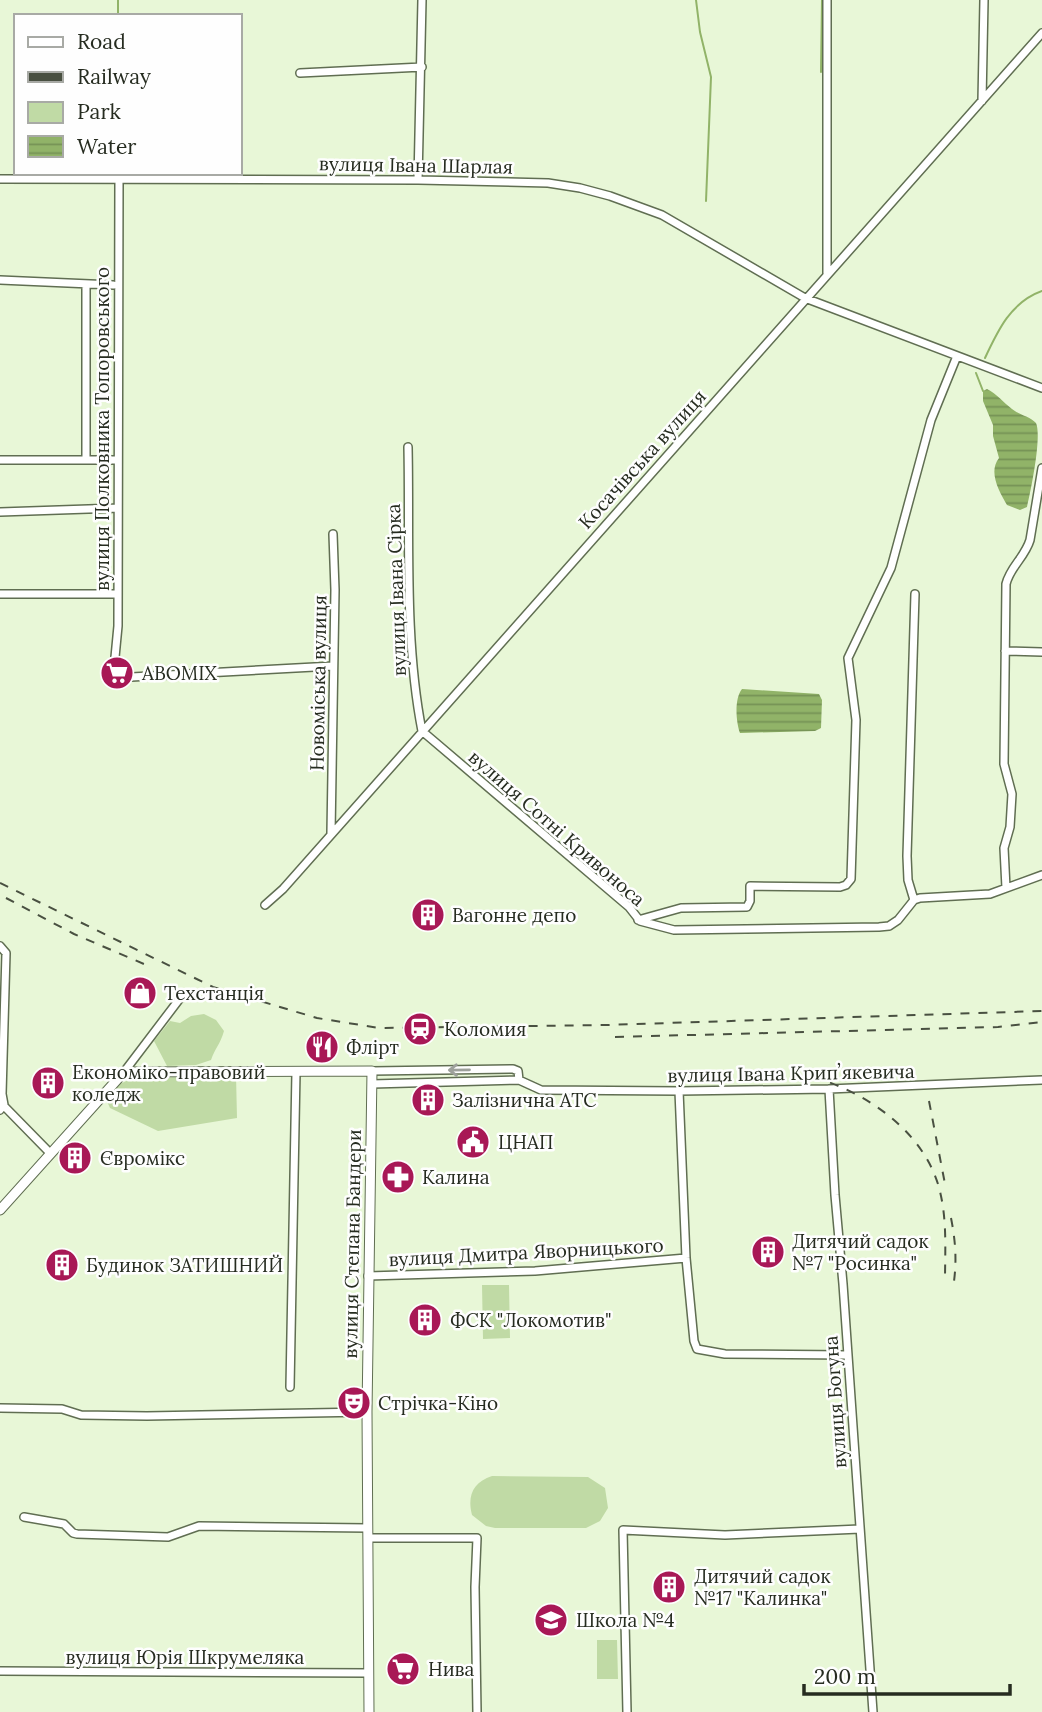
<svg xmlns="http://www.w3.org/2000/svg" width="1042" height="1712" viewBox="0 0 1042 1712" font-family="Lora,serif">
<style>
.green{fill:#c0daa5}
.water{fill:url(#water-rules)}
.lines{fill:none;stroke-linecap:round;stroke-linejoin:round}
.stream{stroke:#91b368;stroke-width:2}
.minor-casing{stroke:#606e52;stroke-width:10}
.tertiary-casing{stroke:#606e52;stroke-width:11}
.minor{stroke:#fff;stroke-width:7}
.tertiary{stroke:#fff;stroke-width:9}
.rail{stroke:#495041;stroke-width:2;stroke-dasharray:9 9;stroke-linecap:butt}
.oneway{stroke:#9da09b}
.labels{text-anchor:middle;stroke-width:5;stroke-linejoin:round;paint-order:stroke}
.street-label{font-size:19px;fill:#262c20;stroke:#fefefe}
.poi-label{font-size:19px;fill:#262c20;stroke:#fefefe;text-anchor:start}
</style>
<defs>
<pattern id="water-rules" width="6" height="5" patternUnits="userSpaceOnUse" patternTransform="scale(1.75)"><rect width="6" height="5" fill="#91b368"/><path d="M0 2.5h6" fill="none" stroke="#769255"/></pattern>
</defs>
<rect width="100%" height="100%" fill="#e8f7d7"/>
<path class="green" d="M204,1014l12,6 8,11c-4,14 -9,17 -13,29l-15,5 -29,1 -13,-25 16,-20 10,2 11,-7z
M236,1075l1,43 -79,13 -48,-23 -4,-9 7,-12 18,-8z
M482,1285h27l1,53 -27,1z
M492,1476l96,1 17,11 3,20 -8,13 -14,7h-91l-9,-2 -14,-11c-5,-19 1,-33 20,-39z
M597,1640h20l1,39h-21z"/>
<path class="water" d="M987,389c10,5 16,13 25,20 7,6 17,7 24,14 6,13 -5,67 -9,84l-7,3 -13,-5c-8,-14 -19,-33 -8,-47l-6,-22v-11l-10,-24v-10z
M742,689l77,5 3,6 -1,28 -6,3 -75,2c-4,-11 -6,-34 2,-44z"/>
<g class="lines">
<path class="stream" d="M696,0l4,32 11,45 -5,124
M118,16v-16
M821,72l1,-72
M985,358c13,-28 26,-56 57,-67
M976,373l7,18"/>
<defs>
<path id="minor" d="M300,73l122,-6
M982,101l2,-101
M0,179l418,1 130,3 32,5 30,8 52,19 143,83 237,90
M119,179l-1,447 -5,52 220,-12
M418,180l4,-180
M827,273v-273
M0,280l113,5
M408,447c2,94 -4,191 14,284
M86,459v-175
M0,460h118
M0,512l118,-4
M0,594h118
M1005,651l37,1
M422,731l207,176 11,14 34,9 205,-3 10,-1 9,-6 16,-20 6,-2 70,-4 52,-19
M331,833l4,-243 -2,-56
M1006,888l-2,-40 6,-21 2,-33 -8,-30 2,-180c4,-17 19,-27 24,-44l12,-72
M914,900l-6,-20 -1,-24 8,-262
M265,905l18,-16 759,-856
M638,920l43,-12 66,-1 3,-6v-15l90,1 6,-2 5,-6 5,-159 -8,-62 43,-90 40,-148 26,-64
M0,946l6,7 -4,141 2,11 -4,5
M372,1071l141,-2 5,2 1,9
M124,1072l57,-75
M372,1084l147,-4 22,10 138,1 150,-2 213,-9
M829,1089l6,106 8,89 30,428
M679,1091l7,167 8,83 3,8 28,5 122,1
M1,1103l49,50
M368,1276l167,-5 151,-13
M290,1387l6,-315
M0,1408l62,1 19,6 66,1 220,-4
M24,1517l40,7 9,9 4,1 91,3 31,-11 169,2
M368,1538h109l-2,49 2,125
M0,1671l369,2
M627,1712l-4,-182 102,5 135,-6"/>
<path id="tertiary" d="M0,1210l124,-138 248,-1 -5,341 2,300"/>
</defs>
<use href="#minor" class="minor-casing"/>
<use href="#tertiary" class="tertiary-casing"/>
<use href="#minor" class="minor"/>
<use href="#tertiary" class="tertiary"/>
<path class="rail" d="M0,883l213,104 104,31 62,10 227,-3 436,-14
M6,898l68,36 77,33
M615,1037l383,-10 44,-5
M813,1077c56,16 116,58 128,119 6,28 4,58 4,86
M929,1101l16,83
M951,1218c5,25 6,46 2,70"/>
</g>
<defs><path id="oneway-shaft" d="M-6 0H5M1.5-3L5.5 0L1.5 3" fill="none" stroke-width="1.6" stroke-linecap="round" stroke-linejoin="round" transform="scale(1.75)"/></defs>
<use class="oneway" href="#oneway-shaft" transform="translate(459 1070) rotate(179)"/>
<defs>
<symbol id="supermarket-disc" viewBox="-11 -11 22 22"><circle r="9.5" fill="#a81856" stroke="#fefefe"/><path d="M-6-5.5h2.5l.6 2H6L4.5 2H-2.5L-4.4-4H-6ZM-1.5 3.2a1.3 1.3 0 1 0 .1 0ZM3 3.2a1.3 1.3 0 1 0 .1 0Z" fill="#fff"/></symbol>
<symbol id="building-disc" viewBox="-11 -11 22 22"><circle r="9.5" fill="#a81856" stroke="#fefefe"/><path d="M-4-6H4V6H1V3H-1V6H-4ZM-2.5-4.3h1.7v1.8h-1.7ZM.8-4.3h1.7v1.8H.8ZM-2.5-1h1.7V.8h-1.7ZM.8-1h1.7V.8H.8Z" fill="#fff"/></symbol>
<symbol id="shop-disc" viewBox="-11 -11 22 22"><circle r="9.5" fill="#a81856" stroke="#fefefe"/><path d="M-5-2.5h2.3a2.7 3.5 0 0 1 5.4 0H5L5.5 6h-11ZM-1.5-2.5h3a1.5 2.3 0 0 0-3 0Z" fill="#fff"/></symbol>
<symbol id="station-disc" viewBox="-11 -11 22 22"><circle r="9.5" fill="#a81856" stroke="#fefefe"/><path d="M-3-6H3Q5-6 5-4V2Q5 4 3 4L4.5 6H3L1.5 4h-3L-3 6H-4.5L-3 4Q-5 4-5 2V-4Q-5-6-3-6ZM-3.5-4v3h7v-3ZM-3.5 1v1.5H-2V1ZM2 1v1.5H3.5V1Z" fill="#fff"/></symbol>
<symbol id="restaurant-disc" viewBox="-11 -11 22 22"><circle r="9.5" fill="#a81856" stroke="#fefefe"/><path d="M-5-6h1v4h1v-4h1v4h1v-4h1v5L-1.5 .5V6h-2V.5L-5-1ZM5-6V6H3V1.5H1.5Q1.5-4 5-6Z" fill="#fff"/></symbol>
<symbol id="civic-disc" viewBox="-11 -11 22 22"><circle r="9.5" fill="#a81856" stroke="#fefefe"/><path d="M-.6-6.5H3V-4.5H.6V-3L4-1V1h2V6H-6V1h2V-1L-.6-3ZM-1.2 2.5V6h2.4V2.5Z" fill="#fff"/></symbol>
<symbol id="pharmacy-disc" viewBox="-11 -11 22 22"><circle r="9.5" fill="#a81856" stroke="#fefefe"/><path d="M-2-6h4v4h4v4h-4v4h-4v-4h-4v-4h4Z" fill="#fff"/></symbol>
<symbol id="theatre-disc" viewBox="-11 -11 22 22"><circle r="9.5" fill="#a81856" stroke="#fefefe"/><path d="M-5-5.5Q0-4 5-5.5V0Q5 5 0 6Q-5 5-5 0ZM-3.3-2.5H-1v1.5H-3.3ZM1-2.5H3.3v1.5H1ZM-2.8 1Q0 5.5 2.8 1Z" fill="#fff"/></symbol>
<symbol id="school-disc" viewBox="-11 -11 22 22"><circle r="9.5" fill="#a81856" stroke="#fefefe"/><path d="M0-5L7-2L0 1L-7-2ZM-4 1L0 2.5L4 1V4Q0 6-4 4Z" fill="#fff"/></symbol>
</defs>
<g fill-rule="evenodd">
<use href="#supermarket-disc" x="98" y="654" width="38" height="38"/>
<use href="#building-disc" x="409" y="896" width="38" height="38"/>
<use href="#shop-disc" x="121" y="974" width="38" height="38"/>
<use href="#station-disc" x="401" y="1010" width="38" height="38"/>
<use href="#restaurant-disc" x="303" y="1028" width="38" height="38"/>
<use href="#building-disc" x="29" y="1064" width="38" height="38"/>
<use href="#building-disc" x="409" y="1081" width="38" height="38"/>
<use href="#civic-disc" x="454" y="1123" width="38" height="38"/>
<use href="#building-disc" x="56" y="1139" width="38" height="38"/>
<use href="#pharmacy-disc" x="379" y="1158" width="38" height="38"/>
<use href="#building-disc" x="749" y="1233" width="38" height="38"/>
<use href="#building-disc" x="43" y="1246" width="38" height="38"/>
<use href="#building-disc" x="406" y="1301" width="38" height="38"/>
<use href="#theatre-disc" x="335" y="1384" width="38" height="38"/>
<use href="#building-disc" x="650" y="1568" width="38" height="38"/>
<use href="#school-disc" x="532" y="1601" width="38" height="38"/>
<use href="#supermarket-disc" x="384" y="1650" width="38" height="38"/>
</g>
<g class="labels">
<g class="street-label">
<text transform="translate(416 165) rotate(1)" y="7">вулиця Івана Шарлая</text>
<text transform="translate(102 429) rotate(-90)" y="7">вулиця Полковника Топоровського</text>
<text transform="translate(642 459) rotate(-48)" y="7">Косачівська вулиця</text>
<text transform="translate(396 590) rotate(-92)" y="7">вулиця Івана Сірка</text>
<text transform="translate(318 683) rotate(-89)" y="7">Новоміська вулиця</text>
<text transform="translate(557 828) rotate(41)" y="7">вулиця Сотні Кривоноса</text>
<text transform="translate(791 1073) rotate(-1)" y="7">вулиця Івана Крипʼякевича</text>
<text transform="translate(352 1244) rotate(-89)" y="7">вулиця Степана Бандери</text>
<text transform="translate(526 1252) rotate(-3)" y="7">вулиця Дмитра Яворницького</text>
<text transform="translate(835 1402) rotate(-94)" y="7">вулиця Богуна</text>
<text x="185" y="1664">вулиця Юрія Шкрумеляка</text>
</g>
<g class="poi-label">
<text x="142" y="680">ABOMIX</text>
<text x="452" y="922">Вагонне депо</text>
<text x="164" y="1000">Техстанція</text>
<text x="444" y="1036">Коломия</text>
<text x="346" y="1054">Флірт</text>
<text x="72" y="1079">Економіко-правовий<tspan x="72" dy="22">коледж</tspan></text>
<text x="452" y="1107">Залізнична АТС</text>
<text x="498" y="1149">ЦНАП</text>
<text x="100" y="1165">Євромікс</text>
<text x="422" y="1184">Калина</text>
<text x="792" y="1248">Дитячий садок<tspan x="792" dy="22">№7 "Росинка"</tspan></text>
<text x="86" y="1272">Будинок ЗАТИШНИЙ</text>
<text x="450" y="1327">ФСК "Локомотив"</text>
<text x="378" y="1410">Стрічка-Кіно</text>
<text x="694" y="1583">Дитячий садок<tspan x="694" dy="22">№17 "Калинка"</tspan></text>
<text x="576" y="1627">Школа №4</text>
<text x="428" y="1676">Нива</text>
</g>
</g>
<rect x="14" y="14" width="228" height="161" fill="#fefefe" stroke="#a8aaa5" stroke-width="2"/>
<rect x="28" y="37" width="35" height="10" fill="#ffffff" stroke="#a8aaa5" stroke-width="2"/>
<text x="77" y="49" font-size="21" fill="#262c20">Road</text>
<rect x="28" y="72" width="35" height="10" fill="#495041" stroke="#a8aaa5" stroke-width="2"/>
<text x="77" y="84" font-size="21" fill="#262c20">Railway</text>
<rect x="28" y="102" width="35" height="21" fill="#c0daa5" stroke="#a8aaa5" stroke-width="2"/>
<text x="77" y="119" font-size="21" fill="#262c20">Park</text>
<rect x="28" y="136" width="35" height="21" fill="url(#water-rules)" stroke="#a8aaa5" stroke-width="2"/>
<text x="77" y="154" font-size="21" fill="#262c20">Water</text>
<path d="M804 1684v10h206v-10" fill="none" stroke="#262c20" stroke-width="3.5"/>
<text x="814" y="1684" font-size="21" fill="#262c20" stroke="#fefefe" stroke-width="5" paint-order="stroke">200 m</text>
</svg>
